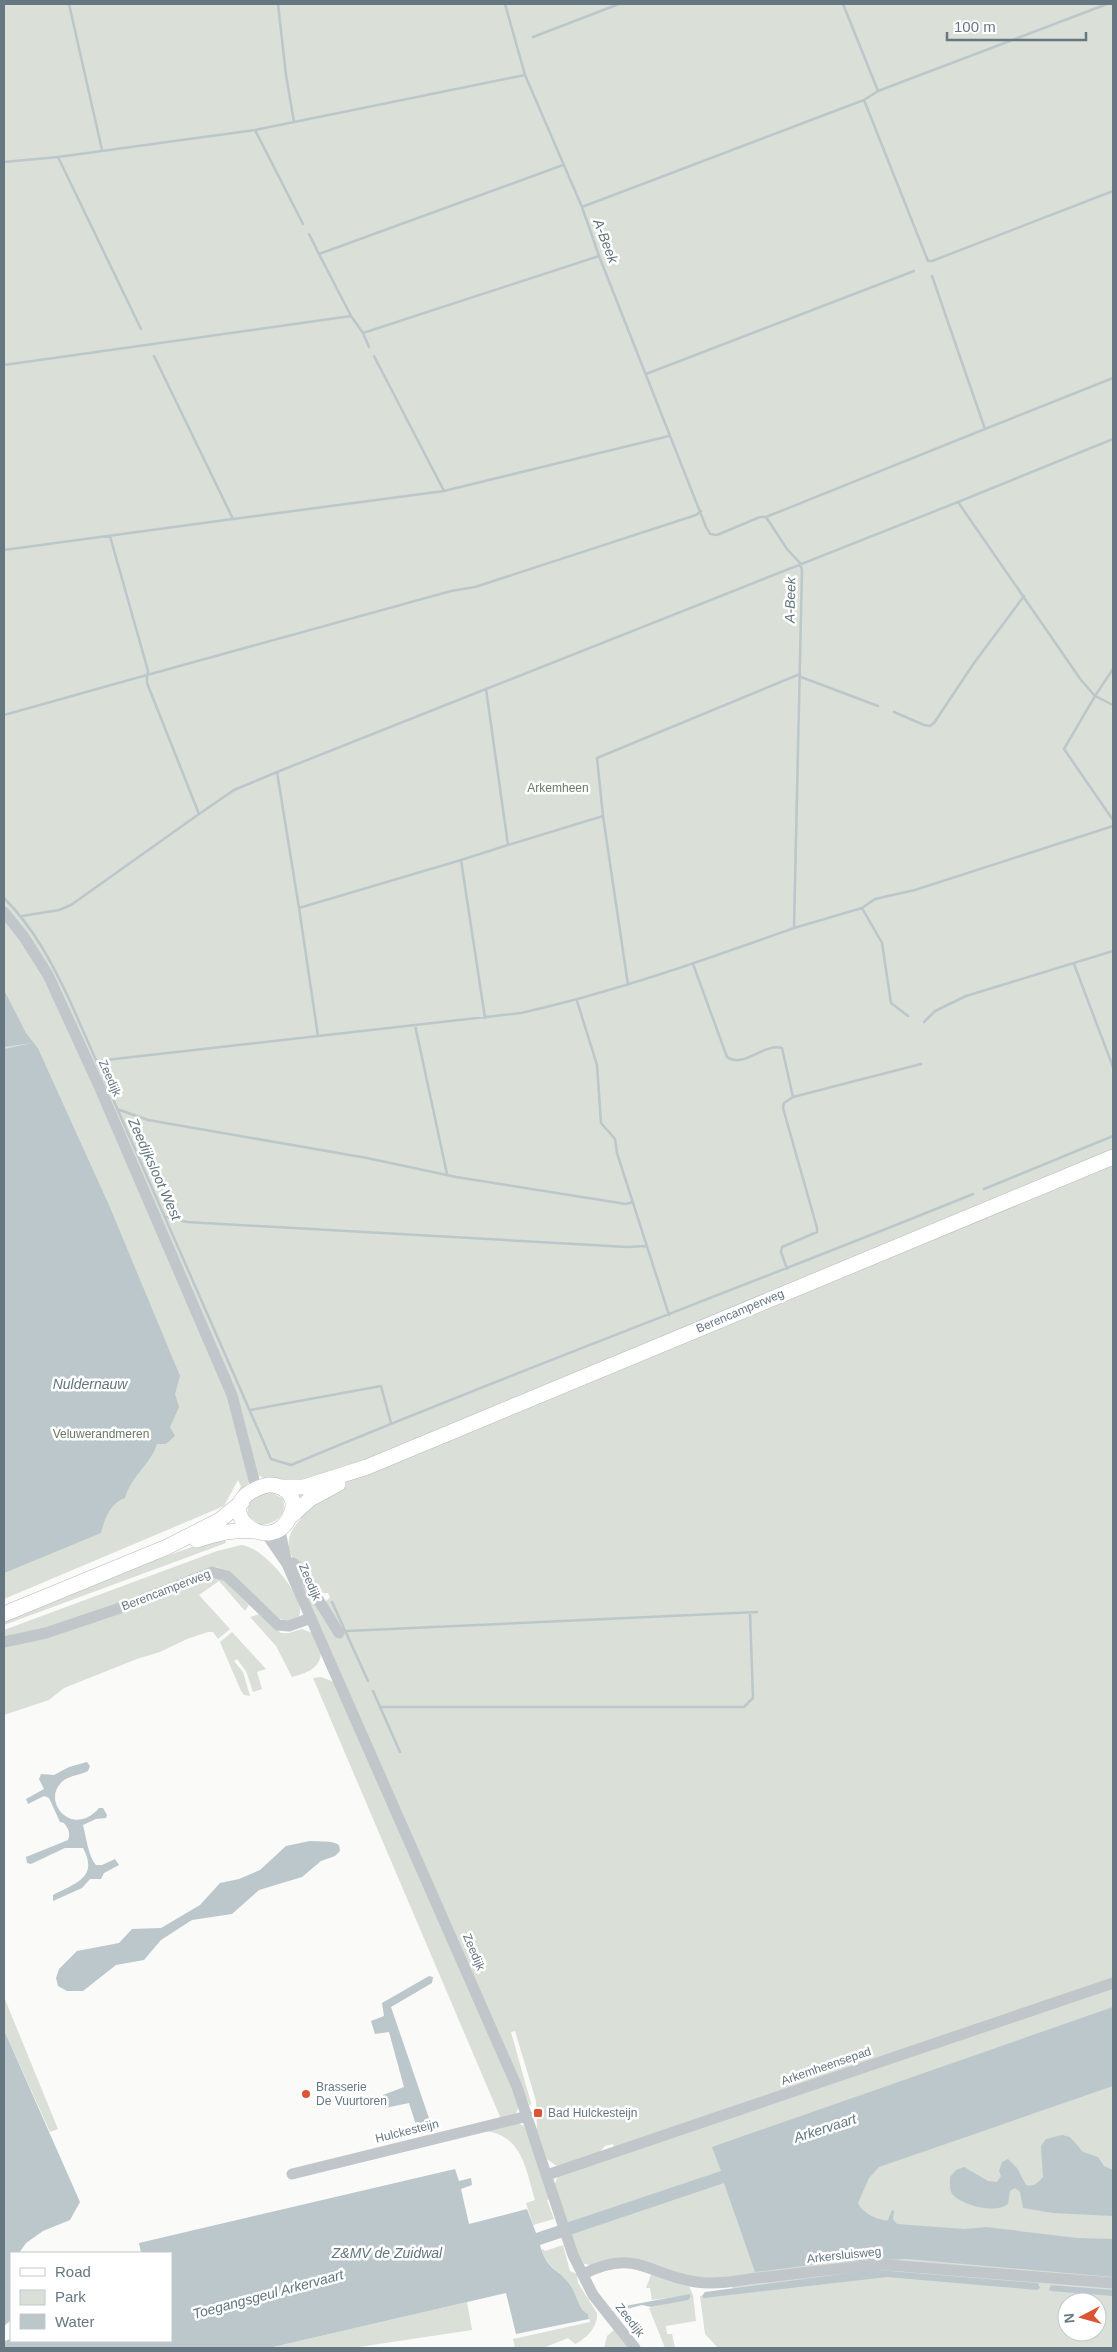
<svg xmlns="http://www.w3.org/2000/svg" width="1117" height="2352" viewBox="0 0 1117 2352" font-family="Helvetica,sans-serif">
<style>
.green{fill:#dadfd7;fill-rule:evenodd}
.water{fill:#bbc7cb}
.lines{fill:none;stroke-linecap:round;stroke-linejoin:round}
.stream{stroke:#bbc7cb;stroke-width:2.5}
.major-casing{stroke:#b5babe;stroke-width:16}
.minor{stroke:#c1c6ca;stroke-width:11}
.major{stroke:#fff;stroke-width:15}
.poi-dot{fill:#dd5335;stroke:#fff;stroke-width:2}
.labels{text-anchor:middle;stroke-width:5;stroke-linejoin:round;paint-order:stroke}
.park-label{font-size:12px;fill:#697a65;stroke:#fff}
.street-label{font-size:12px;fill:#667782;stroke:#fff}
.poi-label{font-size:12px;fill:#667782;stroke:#fff;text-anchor:start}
.water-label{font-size:14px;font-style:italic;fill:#60767c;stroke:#fff}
</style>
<rect width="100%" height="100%" fill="#fafaf8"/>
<path class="green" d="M4,4h1109v2344h-395l-13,-14 -5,-38 33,-3 -2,-14 -36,-1 -60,-18 -46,5 -7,-2 -9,-19 -19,-58 4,-10 58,-20 -3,-12 -8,2 -8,9 -39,12 -11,-8 -10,-29 -1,-29 -21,-70 -4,1 20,71 -1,3 -235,-533 30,29 5,-5 -2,-4h-8c-19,-24 -48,-45 -19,-74l-17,-37 -17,-2 -7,-4 -13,8 -13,17 7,-15 -3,-6 -14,26 -220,93zM28,1036l10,12 72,159 49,119zM1067,2302h30v30h-30z
M270,1491l13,8c4,15 -6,25 -22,26l-12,-8c-6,-17 9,-21 21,-26z
M223,1536l3,7 -222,82v-5l140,-56z
M241,1545c29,1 91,88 39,74l-52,-48 -12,-4 -94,37 -77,26 -41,8v-8l213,-79z
M207,1577l15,1 27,27 -4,6 -26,-30 -20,14 31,34 -12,10 -5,-7h-5l-21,7 -27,13 -23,7 -73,29 -15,12 -45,15v-17l2,-1h-2v-52z
M260,1614l21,19h8l13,-4 10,4 9,20c-1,16 -15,20 -29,24l-16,-31 -26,-29z
M232,1632l34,37 -9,3 5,17 -9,3 -7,-21 -9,-12 -3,2 9,11 7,24 -6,-1 -3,-4 -21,-49z
M321,1677l13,5 93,208 92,215 -3,9 -15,5 -188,-441z
M4,1997l54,132 -8,3 -46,-102z
M515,2122l9,4 26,73 -3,1 7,19 -21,6 -7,-22 9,-3c-9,-29 -12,-64 -49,-69z
M563,2245l7,26 7,3 1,9 19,30c1,14 -11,26 -22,31l-7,-6 -25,10h-28l-2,-9 77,-17 -2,-8c-10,-5 -11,-19 -17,-27 -10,-16 -23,-18 -30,-37l2,-1 2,2z
M652,2272l37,14 4,9 3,26 -30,5 1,8h5l3,14h-10l-16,-40 42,-10v-3l-39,5 -2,-12h-4z
M467,2302l5,28 -120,18h-83z
M614,2330l14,18h-24l3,-12z"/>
<path class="water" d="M4,990l22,43 12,15 72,159 70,169 -5,18 4,13 -9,20 5,9 -9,8h-9c-7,21 -25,31 -32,54 -14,4 -21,22 -24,35l-97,40v-524l28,-6 -28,4z
M87,1762l3,4 -2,5c-9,5 -21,4 -28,13 -17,19 13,54 39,24h4l4,7 -1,3 -10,1 -13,6c3,11 5,31 13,40h6l13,-6 4,6 -15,8 -3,6h-11l-8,9 -29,13v-6c22,-12 46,-17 30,-47h-18l-34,16 -4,-1 -1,-6 42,-17c3,-7 0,-12 -4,-17l-4,-1 -11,-24 -5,-2 -16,8 -2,-5 18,-10 -5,-10 2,-5 13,1 15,-8z
M310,1841c8,1 23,-1 29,4l1,6 -5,5 -14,5 -19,16 -43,13 -27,24 -40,6 -31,20 -17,20 -28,5 -33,26h-16l-9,-5 -2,-8 3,-9 18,-18 42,-8 13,-14 29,-1 39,-23 20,-22 19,-4 21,-9 26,-24z
M429,1976l4,1 -1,6 -41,24 40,117 -13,7 -9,-28 -24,5 -2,-13 21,-8 -15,-55 -14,2 -4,-13 13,-5 -2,-13z
M1113,2007v79l-234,81 -10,11 -11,25c3,9 22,19 30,17l4,-10 2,1 -1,8 4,5 67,5 22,-2 91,11 36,1v38l-206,-18 -71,3 -81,10 -31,-89 -184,62c6,26 21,24 32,43 5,8 7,22 16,26l1,5 -73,15 -10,-41 -237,55h-265v-7l7,-2v2h160v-88h-30l-2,-10 316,-74 4,12 12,-3 1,7 -11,4 8,35 58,-15 9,24 185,-62 -9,-24z
M4,2030l76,172 -10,18 -27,11 -17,12 -7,10h-8l-1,68 -6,5z
M1062,2135l8,2 13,15 15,5 6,9 9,4v46l-60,-3 -30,-5 -3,-16 -5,-4 -5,3 -2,13c-12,10 -43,2 -54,-8 -5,-5 -4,-12 -4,-19l6,-7 8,-3 24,14 9,1 4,-6 -2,-5 3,-9 6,-3 9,9 9,17c8,2 12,-2 17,-8l-2,-31 5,-7z
M865,2271h25l148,12 2,5 -3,2 -150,-13 -183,21 -2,-2 3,-4z
M1051,2285l62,5v6l-62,-5 -2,-1z
M690,2294l1,3 -3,3 -37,7 -9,-2 -27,7 -1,-4z"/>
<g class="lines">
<path class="stream" d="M69,4l33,146
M278,4l8,71 8,47
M505,4l20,71 57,132 17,49 107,271 4,7 7,1 43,-18h6l21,32 13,14 2,7 -8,358 68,-20 13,-9 40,-9 198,-64
M843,4l35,87 -14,9 64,161h4l181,-70
M533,37l86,-33
M878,91l229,-87
M255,130l270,-55
M58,157l197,-27 48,94
M4,162l54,-5 83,172
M582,207l282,-107
M309,234l10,20
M932,276l53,153 128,-51
M363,333l-12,-17 -32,-62 244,-89
M369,347l-6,-14 236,-77
M374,356l70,135
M4,365l347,-49
M646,374l268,-103
M1113,439l-155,63 123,178 14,16 -31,53 49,71
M766,517l219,-88
M233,519l211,-28 225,-55
M4,550l229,-31 -79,-163
M1113,669l-18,27 18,9
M801,677l77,29
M486,689l472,-187
M894,712l30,13 6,1 4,-3 40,-60 50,-67
M4,715l143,-40 1,-4 -38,-135
M277,772l-43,18 -35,24 -52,-131v-8l304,-84 24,-4 221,-72 5,-4
M508,845l95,-29
M4,898c30,30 48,65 66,103l201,458 20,6c226,-95 456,-179 682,-271
M299,908l-22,-136 209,-83 22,156 -47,15
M862,908l20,35 9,60 17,13
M22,916l37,-6 12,-5 128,-91
M693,964l34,93c16,12 36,-14 55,-9l11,49 -9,6 -1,5 34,120v4l-35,15 -1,5 6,17
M1074,964l39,103
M628,985l-25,-169 -6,-58 203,-84
M577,1001l20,64 4,58 14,16 2,14 52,162
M924,1022l11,-11 31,-15 147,-45
M415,1025l32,149
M318,1036l-19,-128 162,-48 24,158
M97,1061l424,-48c94,-21 183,-53 273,-85
M793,1097l128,-33
M117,1109l31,11 219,38 89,19 170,27 7,-2
M984,1189l129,-53
M167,1217l20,5 440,25 19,-1
M250,1410l131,-24 10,37
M332,1602l36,79
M347,1631l410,-19
M373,1691l27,61
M380,1707h364l9,-9 -3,-85"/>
<defs>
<path id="major" d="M268,1485c14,-1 29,10 24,26 -18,55 -94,-8 -24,-26z
M282,1487h22l63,-20 746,-310
M289,1518l21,-19 28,-15
M197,1540c19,-6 36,-11 56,-9
M4,1614l163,-67 53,-27 22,-18"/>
</defs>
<use href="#major" class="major-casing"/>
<path class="minor" d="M4,912l20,25 24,38 51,111 133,309 24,93
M279,1527l8,37 230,523 56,168 20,40 42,53
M265,1532l22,32 6,-1 5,4 41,66
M4,1642l42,-9 77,-26 89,-35 15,4 51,49 11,1 22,-8
M292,2174l236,-58
M547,2175l566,-192
M583,2274c53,-26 63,0 113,8 20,3 40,-1 60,-4 45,-4 89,-12 133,-13l224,18"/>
<use href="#major" class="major"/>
</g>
<g class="poi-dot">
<circle cx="306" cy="2094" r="5"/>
<rect x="533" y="2108" width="10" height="10" rx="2.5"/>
</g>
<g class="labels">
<g class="park-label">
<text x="558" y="792">Arkemheen</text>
<text x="101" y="1438">Veluwerandmeren</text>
</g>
<g class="street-label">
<text transform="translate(110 1078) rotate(66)" y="4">Zeedijk</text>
<text transform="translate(740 1311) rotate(-23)" y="4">Berencamperweg</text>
<text transform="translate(310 1582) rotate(67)" y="4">Zeedijk</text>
<text transform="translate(166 1590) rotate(-21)" y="4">Berencamperweg</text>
<text transform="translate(474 1952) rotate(67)" y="4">Zeedijk</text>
<text transform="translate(826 2066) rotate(-19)" y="4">Arkemheensepad</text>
<text transform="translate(407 2131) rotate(-14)" y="4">Hulckesteijn</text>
<text transform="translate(844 2255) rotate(-6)" y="4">Arkersluisweg</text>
<text transform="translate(630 2320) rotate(52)" y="4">Zeedijk</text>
</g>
<g class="poi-label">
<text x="316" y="2091">Brasserie<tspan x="316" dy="14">De Vuurtoren</tspan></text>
<text x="548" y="2117">Bad Hulckesteijn</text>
</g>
<g class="water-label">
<text transform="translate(606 241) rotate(69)" y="5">A-Beek</text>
<text transform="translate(790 600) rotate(-89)" y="5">A-Beek</text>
<text transform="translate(155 1169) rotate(66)" y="5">Zeedijksloot West</text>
<text x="90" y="1389">Nuldernauw</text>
<text transform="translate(825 2128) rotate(-18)" y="5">Arkervaart</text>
<text x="387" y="2258">Z&amp;MV de Zuidwal</text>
<text transform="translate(268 2294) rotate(-15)" y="5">Toegangsgeul Arkervaart</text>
</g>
</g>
<rect width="1117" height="2352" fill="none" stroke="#667782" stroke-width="10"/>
<rect x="10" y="2252" width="162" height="90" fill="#ffffff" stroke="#c2c9cd"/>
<rect x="20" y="2268" width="25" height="8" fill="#ffffff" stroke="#c2c9cd"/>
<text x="55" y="2277" font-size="15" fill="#667782">Road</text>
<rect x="20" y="2290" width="25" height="15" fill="#dadfd7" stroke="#c2c9cd"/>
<text x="55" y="2302" font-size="15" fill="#667782">Park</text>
<rect x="20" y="2314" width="25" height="15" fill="#bbc7cb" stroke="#c2c9cd"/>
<text x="55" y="2327" font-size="15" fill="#667782">Water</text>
<g transform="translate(1082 2317) rotate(264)"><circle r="24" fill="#ffffff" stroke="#c2c9cd"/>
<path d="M0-4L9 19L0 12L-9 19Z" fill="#dd5335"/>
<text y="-8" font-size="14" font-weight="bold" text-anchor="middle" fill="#667782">N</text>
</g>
<path d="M947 32v8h139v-8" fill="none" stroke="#667782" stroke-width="2.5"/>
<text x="954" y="32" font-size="15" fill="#667782" stroke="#ffffff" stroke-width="4" paint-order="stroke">100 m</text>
</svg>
